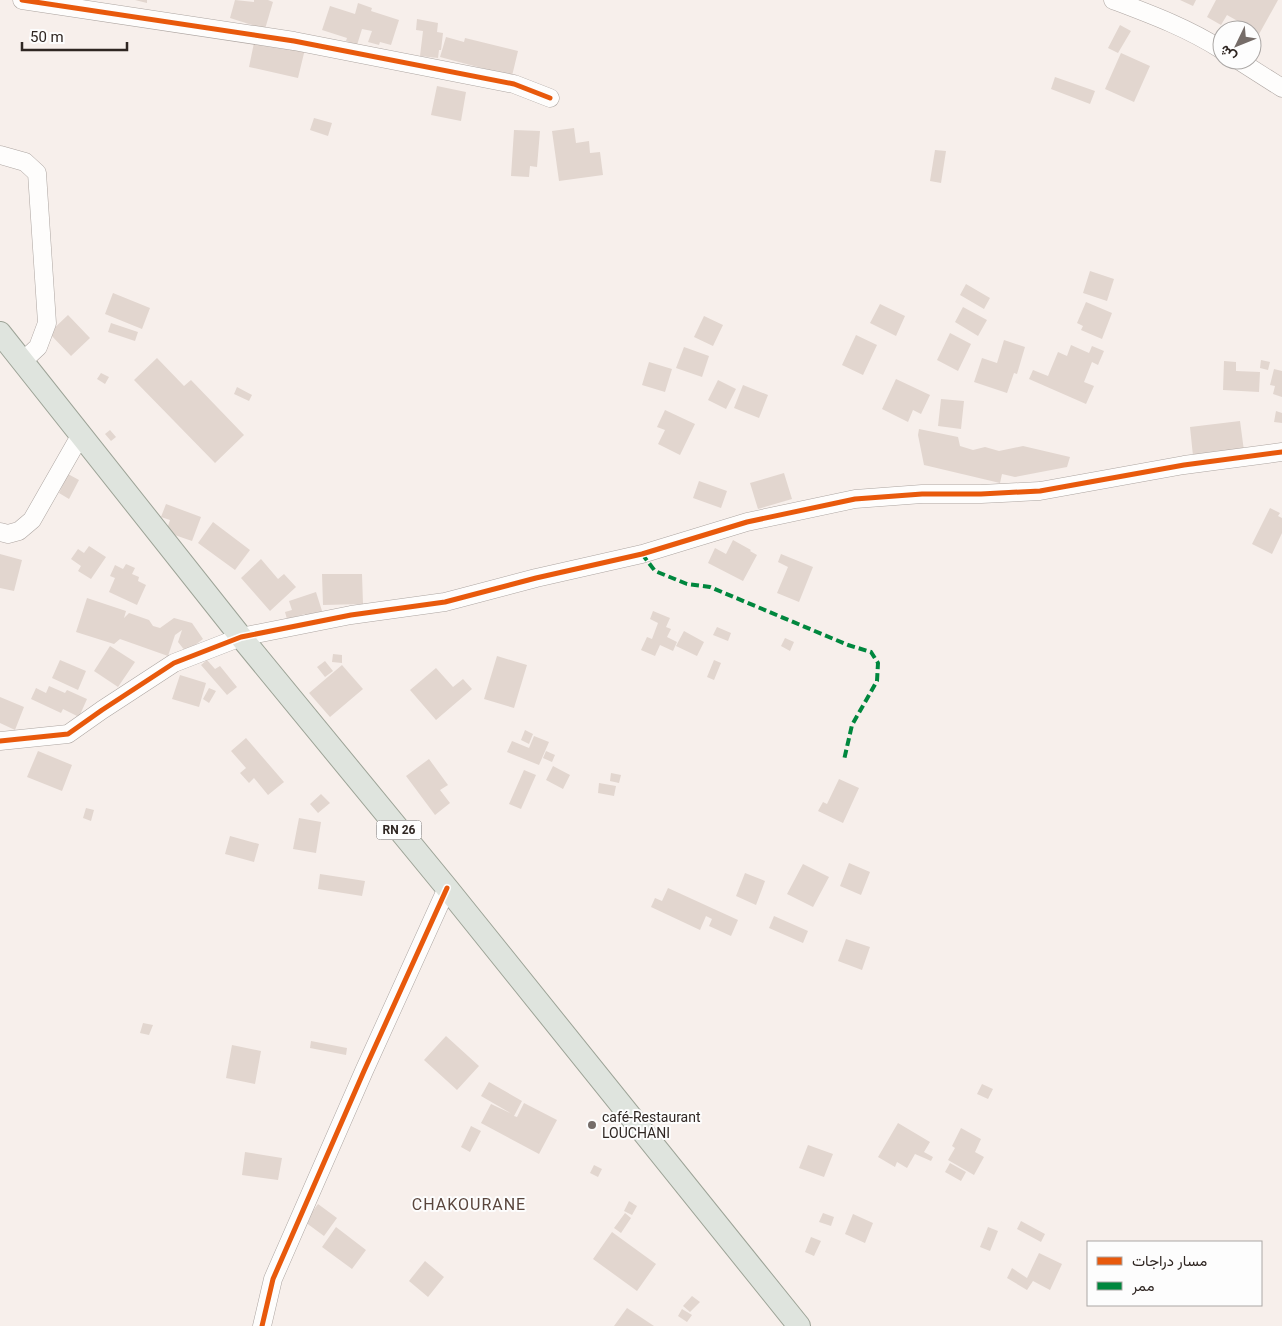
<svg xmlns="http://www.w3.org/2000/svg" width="1282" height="1326" viewBox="0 0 1282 1326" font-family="Roboto,Vazirmatn,sans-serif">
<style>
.building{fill:#e2d6cf}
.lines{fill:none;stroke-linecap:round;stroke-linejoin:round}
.minor-casing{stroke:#ada5a1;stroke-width:19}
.major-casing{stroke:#9da397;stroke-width:24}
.minor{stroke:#fefdfc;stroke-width:18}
.major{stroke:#dfe4de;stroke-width:22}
.quiet{stroke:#00873e;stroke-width:4;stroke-dasharray:8 4;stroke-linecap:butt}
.cycleway-casing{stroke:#fdfdfd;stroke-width:8}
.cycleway{stroke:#e8590c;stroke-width:5}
.poi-dot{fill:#756c68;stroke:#fdfdfd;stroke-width:2}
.labels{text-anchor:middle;stroke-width:4;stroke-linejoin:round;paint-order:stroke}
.shield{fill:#fdfdfd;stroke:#6d6664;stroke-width:1}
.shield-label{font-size:12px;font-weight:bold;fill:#2f2622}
.poi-label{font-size:14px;fill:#2f2622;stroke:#fdfdfd;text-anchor:start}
.quarter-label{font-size:16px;letter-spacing:1px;fill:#5a463d;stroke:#fdfdfd}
</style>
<rect width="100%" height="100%" fill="#f7efeb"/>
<path class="building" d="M135,0h12v3z
M235,0l19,2v-2h14l5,2 -8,27 -35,-11z
M1180,0h16l-3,6z
M1216,0h62l-20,36 -6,-3v-3h-3l1,-2 -23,-13 -6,10 -14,-8z
M358,3l14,5 -1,3 28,9 -8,25 -11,-3 -1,3 -11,-3 4,-11 -10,-2 -5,16 -11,-4 1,-3 -25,-8 8,-24 25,8z
M417,19l21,4 -1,9 6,1 -2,17h-2l-1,8 -18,-2 3,-25 -7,-1z
M1120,25l11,6 -13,22 -10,-5z
M446,37l18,5 1,-4 53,13 -6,25 -72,-19z
M255,38l50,11 -7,29 -49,-11z
M1121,53l29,13 -16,36 -29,-13z
M1055,77l40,14 -5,13 -39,-15z
M437,86l29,6 -5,29 -30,-6z
M314,118l18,5 -4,13 -18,-6z
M574,128l2,15 13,-2 1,12 10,-1 3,23 -44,6 -7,-50z
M514,130l26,1 -3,36 -7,-1 -1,11 -18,-1z
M935,150l11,1 -5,32 -11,-2z
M1090,271l24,8 -7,22 -24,-8z
M966,284l24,14 -6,11 -24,-14z
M113,293l37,15 -8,21 -37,-15z
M1086,302l26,11 -10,26 -21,-9 2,-4 -6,-3z
M880,304l25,12 -9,20 -26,-13z
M963,307l24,13 -9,16 -23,-14z
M68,315l22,23 -19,18 -22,-23z
M704,316l19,9 -10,21 -19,-9z
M111,323l27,9 -3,9 -27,-9z
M950,333l21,11 -13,27 -21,-11z
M856,335l21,10 -14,30 -21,-10z
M1004,340l21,7 -8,27 -3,-1 -7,20 -33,-11 8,-24 15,5z
M1071,345l18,8 3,-7 12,5 -6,14 -6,-3 -8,20 10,4 -8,18 -57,-25 4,-9 15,6 10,-24 9,4z
M684,347l25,9 -7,21 -26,-9z
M157,358l27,28 7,-6 53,55 -29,28 -81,-83z
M1261,360l9,2 -2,8 -8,-2z
M1224,361l12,1v9l24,1 -1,20 -36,-2z
M649,362l23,7 -7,23 -23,-7z
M1274,369l8,2v26l-9,-3 2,-8 -5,-1z
M101,373l8,4 -4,7 -8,-5z
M896,379l34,16 -9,19 -8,-4 -5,12 -26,-13z
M718,380l18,9 -10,20 -18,-9z
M743,385l25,10 -9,23 -25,-10z
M237,387l15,8 -3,6 -15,-7z
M941,399l23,2 -3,28 -23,-3z
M665,410l30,14 -15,31 -22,-11 7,-14 -8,-3z
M1276,411l6,2v10l-8,-1z
M1240,421l4,30 -51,5 -3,-29z
M919,429l39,8 2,9 13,4 12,-3 14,4 24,-5 47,11 -3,10 -52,10 -13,-3 -2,9 -76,-18 -6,-30z
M110,430l6,7 -5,4 -6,-7z
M784,473l8,26 -34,10 -8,-26z
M68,474l11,6 -10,19 -10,-6z
M699,481l28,10 -6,17 -28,-10z
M166,504l35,13 -9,24 -26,-9 4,-12 -9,-3z
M1270,508l10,5 -2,3 4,2v15l-10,21 -20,-10z
M213,522l37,28 -15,20 -37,-27z
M733,540l18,10 -1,1 7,4 -14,26 -35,-18 7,-15 11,6z
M89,546l17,11 -15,22 -13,-8 3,-5 -10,-7 7,-10 6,4z
M0,554l22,6 -8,31 -14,-3z
M781,554l32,13 -14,35 -22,-9 11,-26 -10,-5z
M261,559l17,20 6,-5 12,13 -26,24 -29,-33z
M126,564l9,4 -3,6 7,3 -1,4 8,4 -9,20 -28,-13 6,-14 -5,-2 5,-11 8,4z
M322,574h40l1,30 -40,1z
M316,592l7,22 -16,6 -2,-6 -18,5 -2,-7 7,-2 -3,-9z
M87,598l39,13 -2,7 5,-5 20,7 4,6 7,2 14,-10 18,5 11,16 -17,13 -8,-10 4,-12 -7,5 -7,21 -48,-17 -6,5 -38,-12z
M653,611l17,7 -4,9 5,2 -4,8 10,5 -4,9 -13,-6 -5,11 -14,-6 6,-13 5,2 6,-16 -8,-4z
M717,627l14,6 -3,8 -15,-6z
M684,631l20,11 -7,14 -21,-10z
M785,638l9,4 -4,9 -9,-5z
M110,646l25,16 -17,25 -24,-16z
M333,654l9,1v8l-10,-1z
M497,656l30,9 -13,43 -30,-9z
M60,660l26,11 -8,19 -26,-12z
M207,660l8,9 5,-3 17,21 -10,8 -26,-30z
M714,660l7,3 -7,17 -7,-3z
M325,661l8,10 -8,6 -8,-10z
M342,665l21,24 -33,28 -21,-24z
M436,668l17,19 10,-8 9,10 -36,31 -26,-30z
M180,675l26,8 -7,24 -27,-8z
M49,686l16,7 2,-3 20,9 -8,18 -16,-8 -2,4 -30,-14 5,-11 10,5z
M209,688l7,3 -7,12 -6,-4z
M0,697l24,10 -9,23 -15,-7z
M525,730l8,4 -4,10 -8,-4z
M534,736l15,6 -10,23 -32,-13 5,-11 17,7z
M246,738l38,44 -16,13 -14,-17 -5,5 -9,-10 6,-5 -15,-17z
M38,751l34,14 -10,26 -35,-14z
M546,751l9,4 -3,7 -9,-4z
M429,759l19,26 -8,5 10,13 -15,12 -29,-39z
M553,766l17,9 -7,14 -17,-9z
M524,770l12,5 -15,34 -12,-5z
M611,773l10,2 -2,8 -9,-2z
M839,779l20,9 -16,35 -25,-12 5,-9 4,2z
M599,783l17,3 -2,10 -16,-3z
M321,794l9,9 -12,10 -8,-9z
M86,808l8,2 -3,11 -8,-3z
M299,818l22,4 -5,31 -23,-4z
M230,836l29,8 -5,18 -29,-8z
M849,863l21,9 -9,23 -21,-9z
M803,864l26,13 -16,30 -26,-13z
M745,873l20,8 -9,24 -20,-9z
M320,874l45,7 -3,15 -44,-7z
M668,888l70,32 -7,16 -22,-10 3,-7 -6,-3 -6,14 -49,-23 4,-9 7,3z
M774,916l34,15 -5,12 -34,-15z
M846,939l24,8 -8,23 -24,-9z
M143,1023l10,2 -4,10 -9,-2z
M446,1036l33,30 -22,24 -33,-30z
M311,1041l36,7 -1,7 -36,-7z
M232,1045l29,6 -6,33 -29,-6z
M489,1082l33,19 -8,15 3,1 7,-14 33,17 -18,34 -58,-31 10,-19 21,10 -31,-18z
M982,1084l11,5 -5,10 -11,-5z
M898,1123l32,19 -6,10 9,5 -2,4 -16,-7 -8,14 -10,-6 -2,5 -17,-10z
M471,1126l10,5 -11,21 -9,-5z
M961,1128l20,11 -6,13 9,5 -10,18 -26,-15 7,-12 -3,-2z
M808,1145l25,9 -9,23 -25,-9z
M245,1152l37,6 -4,22 -36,-5z
M950,1163l16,9 -5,9 -16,-9z
M594,1165l8,4 -4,8 -8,-4z
M629,1201l8,5 -5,9 -8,-4z
M318,1204l19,14 -13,18 -19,-14z
M625,1213l6,5 -10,15 -7,-5z
M823,1213l11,4 -3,9 -12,-4z
M853,1214l20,9 -8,20 -20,-9z
M1021,1221l24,13 -4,8 -24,-13z
M336,1227l30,23 -14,19 -30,-22z
M988,1227l10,4 -8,20 -10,-4z
M612,1232l44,32 -19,27 -44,-32z
M811,1237l10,4 -7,15 -9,-4z
M1039,1253l23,11 -12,26 -17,-9 -6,9 -20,-12 5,-10 15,10z
M425,1261l19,16 -16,20 -19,-16z
M692,1296l8,6 -10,10 -7,-6z
M627,1308l27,18h-40z
M682,1309l10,6 -5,7 -9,-6z"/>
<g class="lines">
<defs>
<path id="minor" d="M22,0l272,41 220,43 36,14
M1113,0c37,14 75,28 109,50
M1238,60l44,28
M0,155l25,7 12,11 10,150 -9,24 -15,14
M0,532l8,2 11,-3 13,-11 48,-84
M0,741l68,-7 34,-24 72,-47 67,-26 110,-22 94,-13 91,-24 106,-24 105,-32 108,-23 67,-5h59l59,-3 144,-26 98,-13
M262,1326l11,-47 91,-208 83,-183"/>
<path id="major" d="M0,333l241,304 206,251 352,438"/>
</defs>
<use href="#minor" class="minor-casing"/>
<use href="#major" class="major-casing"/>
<use href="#minor" class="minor"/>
<use href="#major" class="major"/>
<path class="quiet" d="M642,554l13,17 32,13 23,3 138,58 23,7 7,11 -1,18 -25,44 -8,35"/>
<defs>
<path id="cycleway" d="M22,0l272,41 220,43 36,14
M0,741l68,-7 34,-24 72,-47 67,-26 110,-22 94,-13 91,-24 106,-24 105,-32 108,-23 67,-5h59l59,-3 144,-26 98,-13
M262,1326l11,-47 91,-208 83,-183"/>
</defs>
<use href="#cycleway" class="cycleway-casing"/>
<use href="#cycleway" class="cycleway"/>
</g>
<circle class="poi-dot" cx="592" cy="1125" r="5"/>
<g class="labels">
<rect class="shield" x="376.5" y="820.5" width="45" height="19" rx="4"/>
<g class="shield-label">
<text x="399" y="834">RN 26</text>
</g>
<g class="poi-label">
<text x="602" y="1122">café-Restaurant<tspan x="602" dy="16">LOUCHANI</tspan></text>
</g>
<g class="quarter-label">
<text x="469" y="1210">CHAKOURANE</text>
</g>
</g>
<rect x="1087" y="1241" width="175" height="65" fill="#fdfdfd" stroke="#aba7a5"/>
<rect x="1097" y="1257" width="25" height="8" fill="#e8590c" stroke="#aba7a5"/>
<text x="1132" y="1266" font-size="15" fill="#2f2622">مسار دراجات</text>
<rect x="1097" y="1282" width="25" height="8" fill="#00873e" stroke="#aba7a5"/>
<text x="1132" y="1291" font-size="15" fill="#2f2622">ممر</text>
<g transform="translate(1237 45) rotate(227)"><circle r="24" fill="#fdfdfd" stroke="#aba7a5"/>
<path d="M0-4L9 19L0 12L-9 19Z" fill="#756c68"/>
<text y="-8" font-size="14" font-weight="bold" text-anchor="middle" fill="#2f2622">ش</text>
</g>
<path d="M22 42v8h105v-8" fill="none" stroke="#2f2622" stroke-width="2.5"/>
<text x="30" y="42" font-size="15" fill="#2f2622" stroke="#fdfdfd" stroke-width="4" paint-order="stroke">50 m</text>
</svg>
